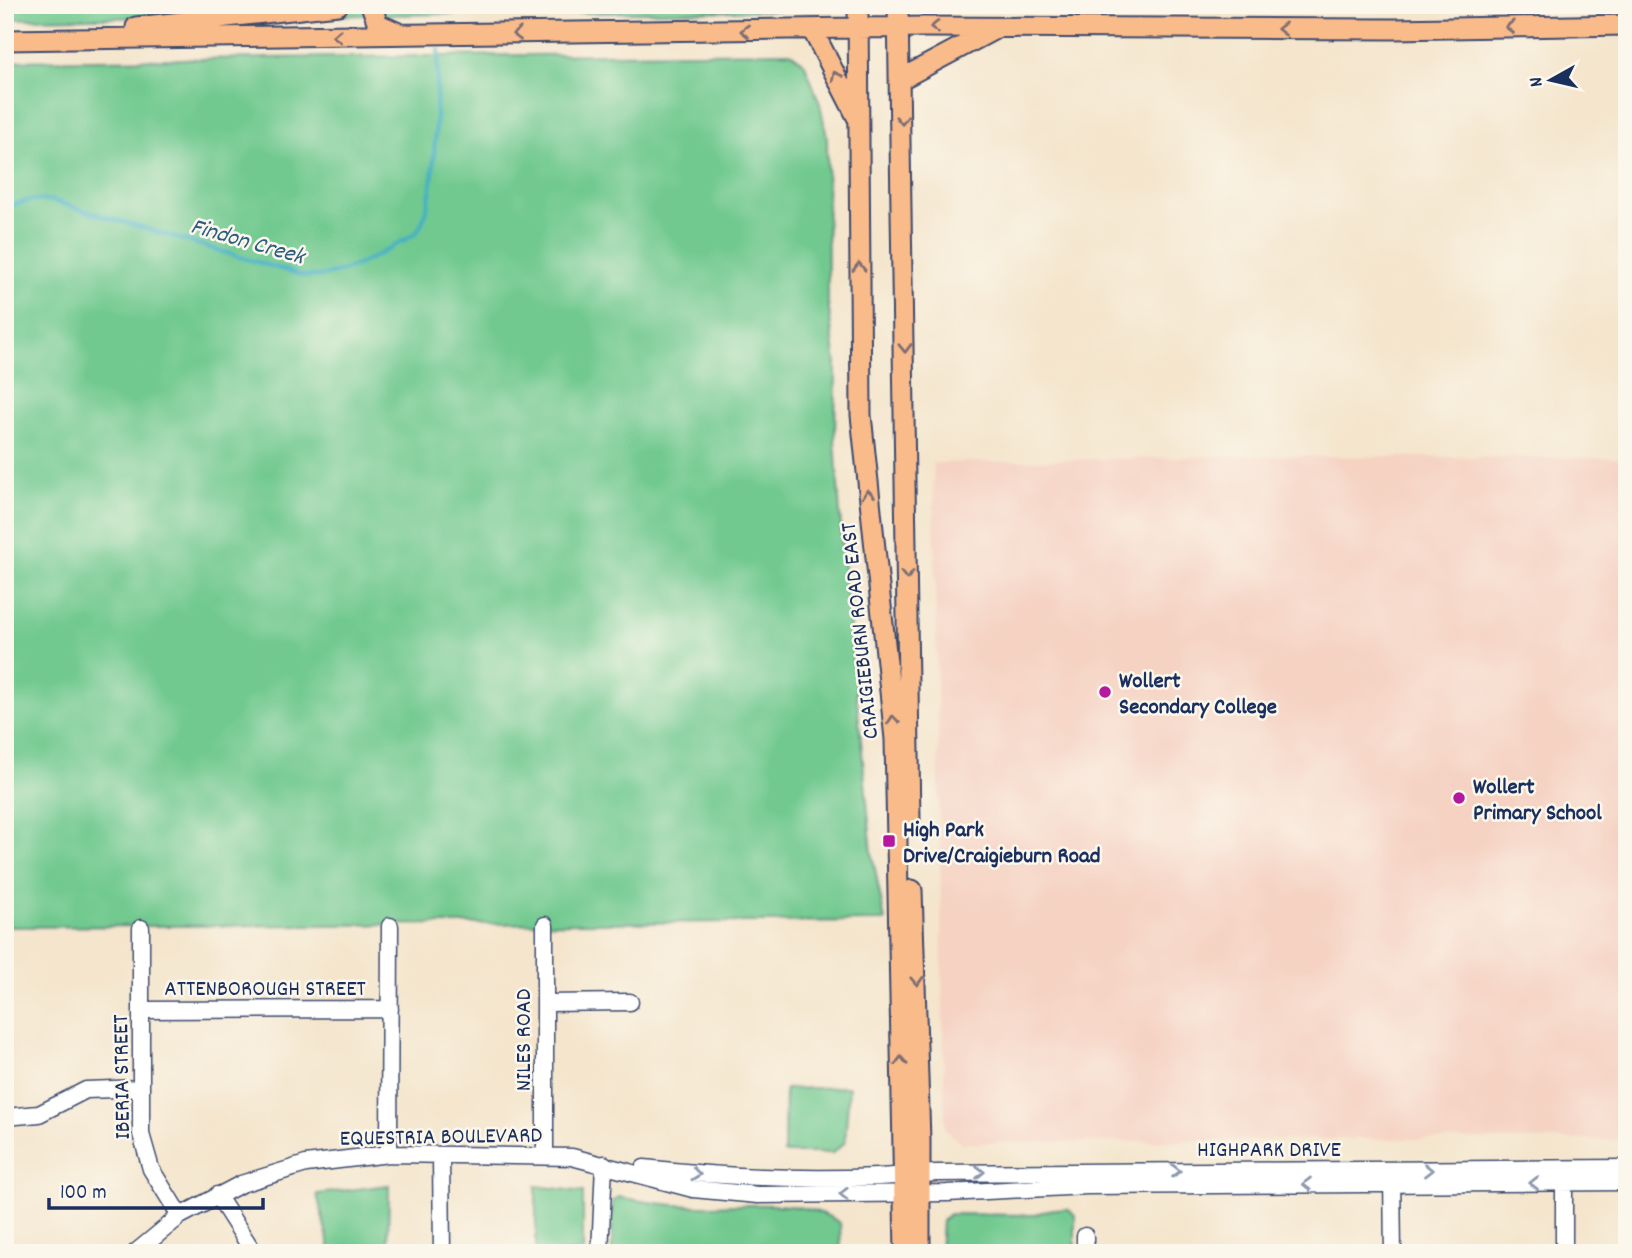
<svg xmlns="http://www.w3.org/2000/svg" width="1632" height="1258" viewBox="0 0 1632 1258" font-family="Dekko,sans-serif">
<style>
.built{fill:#f5d2c2}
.green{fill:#71c98f;stroke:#467c76;stroke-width:2}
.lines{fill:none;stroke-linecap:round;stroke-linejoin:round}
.stream{stroke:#45b1c2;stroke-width:4.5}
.minor-casing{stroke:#3c4a6e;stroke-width:19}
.major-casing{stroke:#3c4a6e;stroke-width:23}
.minor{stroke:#fff;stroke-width:16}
.major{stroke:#fabb8b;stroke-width:19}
.oneway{stroke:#7f6e72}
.oneway2{stroke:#8d97ae}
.poi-dot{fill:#b5179e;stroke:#fbf7ec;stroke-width:2.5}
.labels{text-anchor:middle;stroke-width:5;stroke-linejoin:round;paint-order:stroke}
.street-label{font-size:23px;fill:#1b2f5e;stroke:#fbf7ec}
.poi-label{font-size:23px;font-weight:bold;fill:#1b2f5e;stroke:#fbf7ec;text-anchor:start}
.water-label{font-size:24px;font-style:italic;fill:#2a5c81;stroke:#fbf7ec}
</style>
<rect width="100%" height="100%" fill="#fbf7ec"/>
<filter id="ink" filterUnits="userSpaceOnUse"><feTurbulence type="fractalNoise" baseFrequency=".0143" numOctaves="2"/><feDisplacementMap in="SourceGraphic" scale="14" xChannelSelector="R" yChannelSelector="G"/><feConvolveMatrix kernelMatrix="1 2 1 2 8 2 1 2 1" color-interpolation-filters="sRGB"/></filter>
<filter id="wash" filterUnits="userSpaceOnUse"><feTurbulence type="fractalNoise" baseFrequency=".00686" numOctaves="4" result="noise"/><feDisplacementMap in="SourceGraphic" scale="28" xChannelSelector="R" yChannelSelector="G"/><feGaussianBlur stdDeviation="1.57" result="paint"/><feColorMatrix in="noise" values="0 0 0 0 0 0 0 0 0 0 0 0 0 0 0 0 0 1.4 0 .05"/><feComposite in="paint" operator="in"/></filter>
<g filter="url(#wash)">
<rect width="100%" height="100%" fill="#f4e5cc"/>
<path class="built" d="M1230,456l397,2v682l-274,-1 -392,4 -16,-14 -12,-666z"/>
<path class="green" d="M5,5h826v5l-826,9z
M790,52l15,12 15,40 7,33 1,166 8,60 -1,77 8,117 29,296 13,68 -880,6v-866z
M849,1087l-4,55 -12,11h-49l1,-64z
M389,1185l-1,68h-57l-14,-59z
M536,1186l47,6v61h-47z
M618,1197c27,5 53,9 80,9 45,1 104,-10 142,17l1,30h-229v-51z
M1053,1209h15l7,6v38h-135l2,-32 7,-7 83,1z"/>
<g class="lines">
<path class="stream" d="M5,207l26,-7h19l254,76c38,3 77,-23 109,-41 28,-20 21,-147 26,-185"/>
</g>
</g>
<g filter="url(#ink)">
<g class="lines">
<defs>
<path id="minor" d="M545,925v230
M141,928v206l10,35 29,47
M545,1003l85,-1
M141,1010l249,-1
M5,1117l34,-3 47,-24 55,-2
M389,1154l1,-228
M441,1155l1,98
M644,1168c97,11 195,14 292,5l691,-5
M1564,1175v78
M1392,1176l1,77
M217,1195l37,58
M1085,1236v17
M135,1253l45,-37 61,-32 65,-20 83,-10 183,3 121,32 65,6 189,-2 140,-7 540,-4
M600,1253l4,-89"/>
<path id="major" d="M371,5l7,19 23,10
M858,5l3,410 34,324 10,514
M898,5l12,816
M136,27l202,-22
M813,31l44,86
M5,40l919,-13 470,2 233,-4
M901,79l92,-49
M912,890l8,250v113"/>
</defs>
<use href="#minor" class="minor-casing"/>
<use href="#major" class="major-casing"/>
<use href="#minor" class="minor"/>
<use href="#major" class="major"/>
</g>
<defs><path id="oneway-chevron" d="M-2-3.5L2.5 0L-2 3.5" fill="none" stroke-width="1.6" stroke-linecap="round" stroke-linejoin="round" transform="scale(1.75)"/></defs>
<g class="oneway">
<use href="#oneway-chevron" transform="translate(935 27) rotate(180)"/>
<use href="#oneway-chevron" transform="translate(1510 27) rotate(179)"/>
<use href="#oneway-chevron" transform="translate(1282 29) rotate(180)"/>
<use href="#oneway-chevron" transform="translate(745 31) rotate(180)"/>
<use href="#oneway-chevron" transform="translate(517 34) rotate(179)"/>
<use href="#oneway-chevron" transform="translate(337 36) rotate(179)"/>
<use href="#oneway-chevron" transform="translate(836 76) rotate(-117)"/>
<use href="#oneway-chevron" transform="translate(902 120) rotate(89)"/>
<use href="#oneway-chevron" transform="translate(859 267) rotate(-91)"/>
<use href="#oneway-chevron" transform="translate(905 348) rotate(89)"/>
<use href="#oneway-chevron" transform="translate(868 494) rotate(-96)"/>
<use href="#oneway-chevron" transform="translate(907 575) rotate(89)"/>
<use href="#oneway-chevron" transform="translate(893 720) rotate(-96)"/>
<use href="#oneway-chevron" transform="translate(917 981) rotate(87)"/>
<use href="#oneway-chevron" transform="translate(901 1061) rotate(-91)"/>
</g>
<g class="oneway2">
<use href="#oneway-chevron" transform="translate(1428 1170)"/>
<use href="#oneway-chevron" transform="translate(1176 1171)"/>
<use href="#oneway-chevron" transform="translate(980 1172)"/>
<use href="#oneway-chevron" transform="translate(696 1174) rotate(6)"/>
<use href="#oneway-chevron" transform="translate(1534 1183) rotate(180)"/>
<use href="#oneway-chevron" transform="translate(1307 1184) rotate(180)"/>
<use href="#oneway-chevron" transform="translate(844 1194) rotate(180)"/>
</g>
</g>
<g class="poi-dot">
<circle cx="1105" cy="692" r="7"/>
<circle cx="1459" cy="798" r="7"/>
<rect x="882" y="834" width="14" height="14" rx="3.5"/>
</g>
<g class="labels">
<g class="street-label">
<text transform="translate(858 631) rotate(-96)" y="8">CRAIGIEBURN ROAD EAST</text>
<text x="265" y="995">ATTENBOROUGH STREET</text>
<text transform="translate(522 1040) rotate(-90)" y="8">NILES ROAD</text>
<text transform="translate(120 1077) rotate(-91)" y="8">IBERIA STREET</text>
<text transform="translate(441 1135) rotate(-1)" y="8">EQUESTRIA BOULEVARD</text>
<text x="1269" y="1156">HIGHPARK DRIVE</text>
</g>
<g class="poi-label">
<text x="1119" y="687">Wollert<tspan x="1119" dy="26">Secondary College</tspan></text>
<text x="1473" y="793">Wollert<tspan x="1473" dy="26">Primary School</tspan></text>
<text x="903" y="836">High Park<tspan x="903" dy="26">Drive/Craigieburn Road</tspan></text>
</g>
<g class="water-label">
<text transform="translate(248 240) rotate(16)" y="8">Findon Creek</text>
</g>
</g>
<rect width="1632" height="1258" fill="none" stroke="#fbf7ec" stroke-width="28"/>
<g transform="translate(1551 80) rotate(262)" stroke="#fbf7ec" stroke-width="5" paint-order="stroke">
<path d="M0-5L12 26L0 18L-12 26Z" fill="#1b2f5e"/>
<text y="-10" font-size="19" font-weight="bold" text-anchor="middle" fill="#1b2f5e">N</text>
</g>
<path d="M49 1198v10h214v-10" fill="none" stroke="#1b2f5e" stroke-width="3.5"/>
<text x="60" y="1198" font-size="21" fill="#1b2f5e" stroke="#fbf7ec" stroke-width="5" paint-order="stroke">100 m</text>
</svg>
